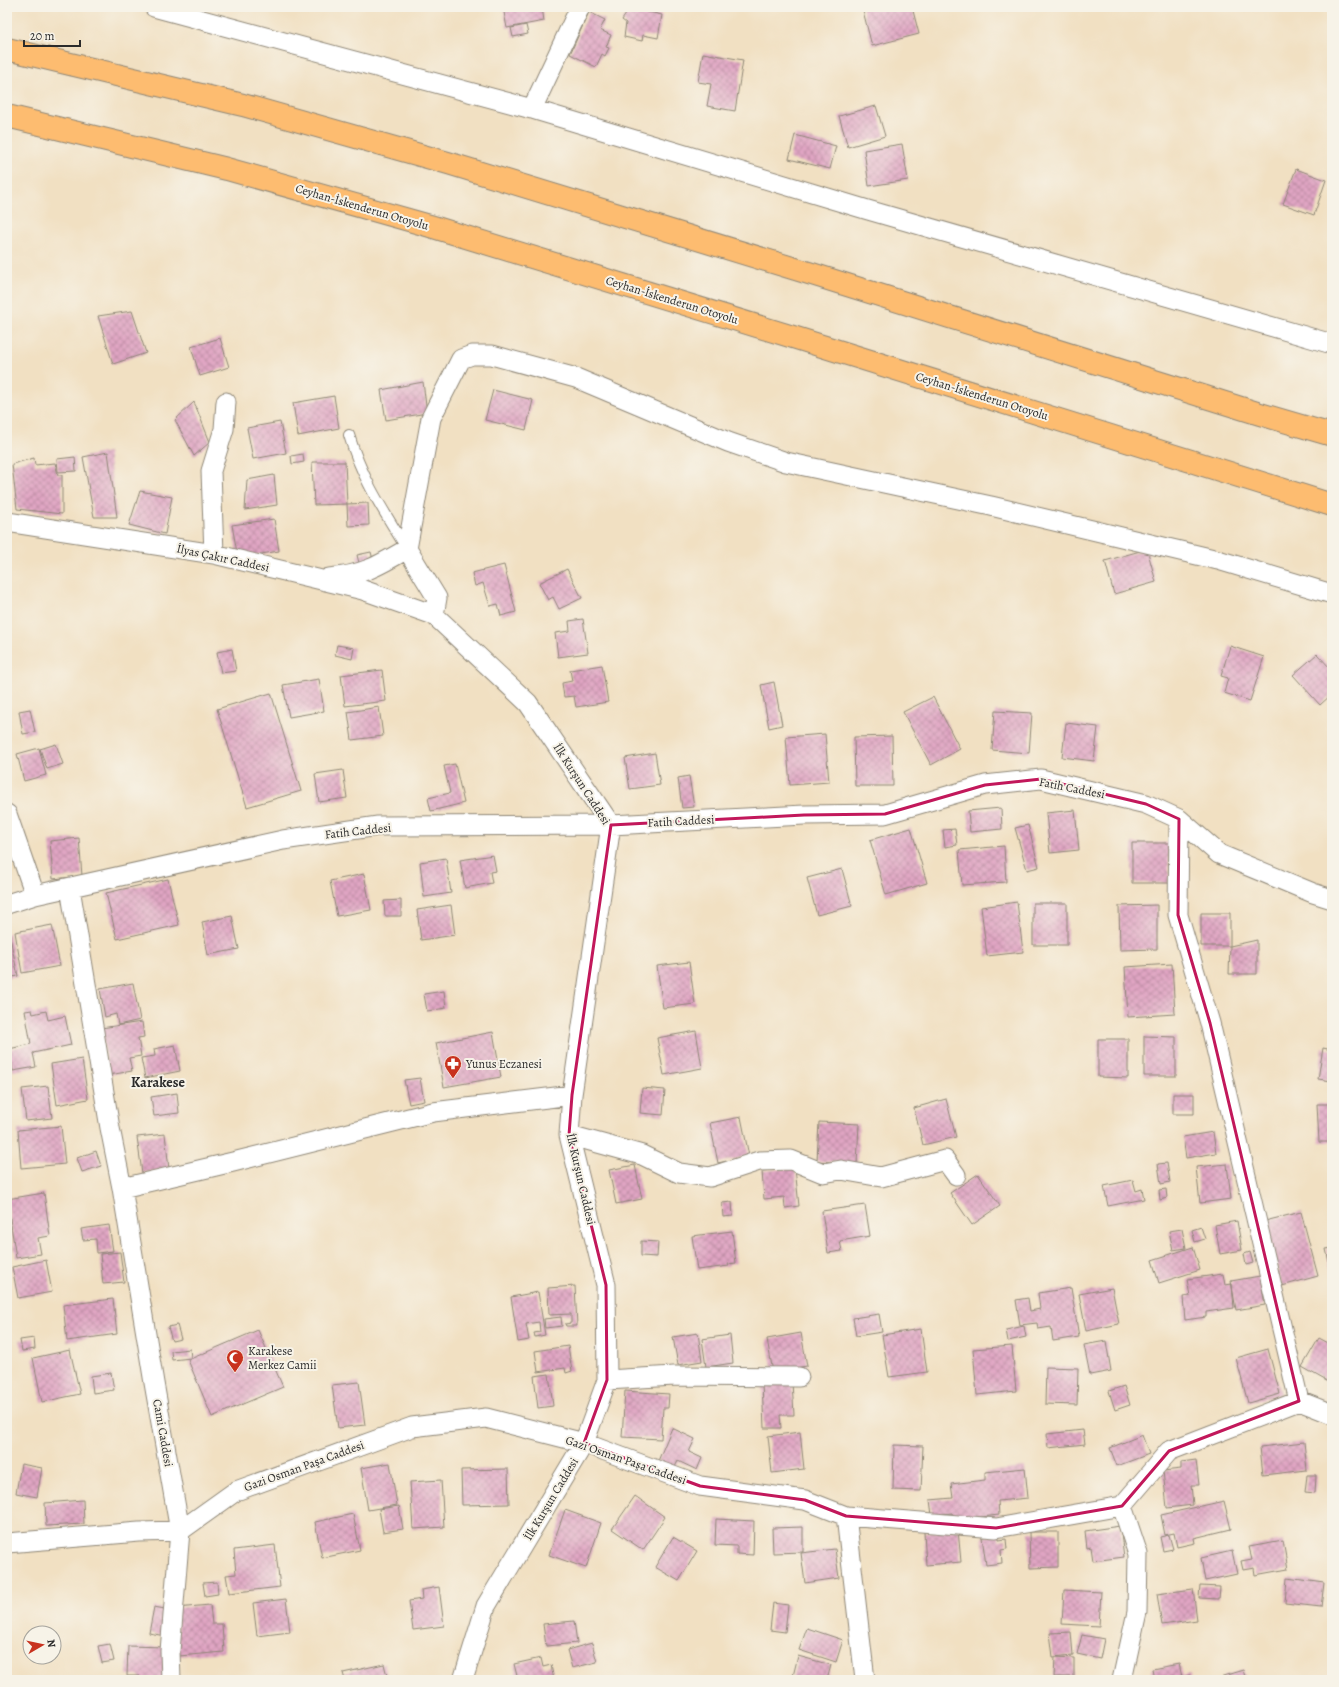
<svg xmlns="http://www.w3.org/2000/svg" width="1339" height="1687" viewBox="0 0 1339 1687" font-family="Alegreya,serif">
<style>
.building{fill:url(#building-cross-hatch)}
.lines{fill:none;stroke-linecap:round;stroke-linejoin:round}
.service-casing{stroke:#8e8676;stroke-width:12}
.minor-casing{stroke:#8e8676;stroke-width:21}
.motorway-casing{stroke:#8e8676;stroke-width:24}
.service{stroke:#fff;stroke-width:10}
.minor{stroke:#fff;stroke-width:19}
.motorway{stroke:#fdbc6f;stroke-width:22}
.marked{fill:none;stroke:#c2185b;stroke-width:3;stroke-linejoin:round}
.labels{text-anchor:middle;stroke-width:4;stroke-linejoin:round;paint-order:stroke}
.street-label{font-size:12px;fill:#2b2b2b;stroke:#f7f3e8}
.poi-label{font-size:12px;fill:#2b2b2b;stroke:#f7f3e8;text-anchor:start}
.quarter-label{font-size:14px;font-weight:bold;fill:#2b2b2b;stroke:#f7f3e8}
</style>
<defs>
<pattern id="building-cross-hatch" width="8" height="8" patternUnits="userSpaceOnUse"><rect width="8" height="8" fill="#e0a5c3"/><path d="M0 0l8 8M0 8l8-8" fill="none" stroke="#b6879f"/></pattern>
</defs>
<rect width="100%" height="100%" fill="#f7f3e8"/>
<filter id="ink" filterUnits="userSpaceOnUse"><feTurbulence type="fractalNoise" baseFrequency=".025" numOctaves="2"/><feDisplacementMap in="SourceGraphic" scale="8" xChannelSelector="R" yChannelSelector="G"/><feConvolveMatrix kernelMatrix="1 2 1 2 8 2 1 2 1" color-interpolation-filters="sRGB"/></filter>
<filter id="wash" filterUnits="userSpaceOnUse"><feTurbulence type="fractalNoise" baseFrequency=".012" numOctaves="4" result="noise"/><feDisplacementMap in="SourceGraphic" scale="16" xChannelSelector="R" yChannelSelector="G"/><feGaussianBlur stdDeviation="0.9" result="paint"/><feColorMatrix in="noise" values="0 0 0 0 0 0 0 0 0 0 0 0 0 0 0 0 0 1.4 0 .05"/><feComposite in="paint" operator="in"/></filter>
<g filter="url(#wash)">
<rect width="100%" height="100%" fill="#f1e0c2"/>
<g id="blocks">
<path class="building" d="M503,7h39l2,14 -37,7z
M862,7h50l7,27 -47,12z
M630,8l32,7 -4,23 -15,-3 -1,6 -18,-4 2,-14 -4,-3z
M589,12l16,8 -5,10 11,5 -5,12 3,1 -4,8 -3,-2 -6,13 -26,-13z
M526,25l2,9 -15,3 -2,-9z
M703,53l40,7 -8,51 -28,-5 4,-22 -13,-2z
M876,106l9,30 -37,11 -9,-31z
M795,135l41,11 -6,23 -41,-10z
M902,144l6,36 -39,6 -5,-36z
M1296,169l30,11 -12,35 -31,-11z
M132,311l14,42 -33,11 -15,-48z
M220,338l9,29 -29,9 -9,-29z
M423,382l4,31 -41,7 -5,-30z
M493,390l40,10 -7,30 -41,-10z
M334,396l5,32 -41,8 -5,-33z
M194,402l16,40 -16,14 -19,-36z
M280,422l6,31 -33,6 -6,-31z
M108,452l9,65h-23l-11,-60z
M303,454l1,8 -12,2 -1,-8z
M75,457l1,14 -18,1 -1,-13z
M34,458l1,7 20,-2 3,12h4v39l-45,-5 -5,-45z
M312,462h33l2,42 -33,1z
M274,475l3,30 -32,5 2,-30z
M140,491l32,6 -7,37 -36,-9z
M368,503l1,22 -21,1 -1,-22z
M274,519l5,32 -41,7 -6,-33z
M1147,549l9,33 -42,12 -9,-33z
M371,552l3,12 -14,3 -3,-12z
M504,565l12,47 -15,4 -3,-12 -8,2 -7,-23 -8,3 -3,-13z
M567,569l15,29 -23,11 -6,-12 -5,3 -9,-17z
M583,619l5,34 -30,4 -3,-24 15,-2 -1,-10z
M337,645l17,3 -2,11 -17,-4z
M1230,646l34,11 -14,44 -26,-8 4,-15 -7,-2z
M232,649l4,22 -15,2 -4,-21z
M1317,654l15,16v24l-12,11 -27,-30z
M602,665l6,37 -32,5 -2,-11 -10,1 -2,-14 10,-2 -2,-11z
M382,670l4,31 -41,5 -4,-31z
M319,679l5,32 -35,6 -6,-32z
M774,682l8,43 -13,3 -8,-43z
M271,693l30,98 -54,16 -30,-98z
M933,697l27,52 -29,16 -28,-53z
M379,707l4,29 -31,4 -4,-28z
M30,709l5,23 -12,2 -4,-23z
M995,711l37,2 -3,40 -37,-3z
M1066,723l32,4 -4,34 -32,-4z
M825,734l4,48 -39,3 -4,-48z
M892,736l1,50h-38l-1,-49z
M56,744l7,20 -16,5 -7,-20z
M39,748l7,27 -22,6 -7,-27z
M655,753l5,32 -30,4 -5,-31z
M455,764l9,39 -33,8 -3,-13 22,-5 -6,-27z
M343,770l4,28 -28,4 -4,-28z
M689,776l5,31 -12,1 -4,-30z
M1001,808l1,21 -32,3 -2,-21z
M1075,810l4,40 -29,3 -4,-40z
M1028,825l11,42 -12,3 -12,-42z
M911,828l16,55 -41,12 -16,-55z
M955,829l2,16 -12,2 -2,-17z
M79,838l3,38 -29,3 -3,-38z
M1132,843h37v40h-37z
M1004,846l2,36 -44,3 -3,-35z
M493,855l3,16 -6,1 2,11 -27,5 -5,-28z
M446,858l5,35 -27,4 -4,-35z
M842,869l10,37 -35,9 -10,-37z
M364,874l7,36 -34,6 -7,-35z
M168,879l11,46 -62,14 -11,-46z
M401,900v16h-16l-1,-15z
M1017,902l6,50 -36,4 -6,-49z
M1033,903h34v42h-34z
M451,905l4,30 -34,5 -4,-30z
M1157,905v44l-37,1 -1,-44z
M1201,913h29v33h-29z
M232,916l7,33 -31,6 -6,-33z
M52,925l8,41 -38,7 -7,-41z
M9,933l9,43 -11,2v-44z
M1257,940v34h-28l1,-28z
M689,962l6,42 -32,4 -6,-42z
M1172,964l3,50 -47,3 -3,-50z
M133,983l7,37 -22,5 -2,-11 -11,3 -5,-28z
M444,991l2,17 -19,3 -3,-17z
M32,1010l1,4 13,-3 2,9 17,-4 6,29 -38,8 3,14 -23,4 -3,-15 -3,1v-14l2,6 22,-5 -6,-33z
M142,1022l2,15 -6,1 3,18 -12,2 3,13 -23,4 -8,-47z
M696,1031l6,37 -38,7 -7,-37z
M493,1032l8,45 -57,10 -8,-44z
M1144,1036l32,1v39h-32z
M1098,1039h30v39l-30,-1z
M175,1045l5,26 -35,7 -4,-20 14,-2 -1,-7z
M1323,1048l9,2v31l-14,-2z
M82,1059l6,40 -31,6 -6,-41z
M420,1078l4,23 -15,3 -5,-24z
M48,1086l4,32 -26,3 -4,-32z
M642,1088l23,2 -2,25 -23,-2z
M177,1093l2,20 -25,3 -3,-19z
M1173,1094h21v20h-21z
M946,1099l10,38 -33,8 -9,-37z
M1317,1104h15v38h-13z
M741,1117l8,39 -31,7 -8,-40z
M819,1122l40,2 -2,40 -40,-3z
M61,1126l4,38 -44,4 -3,-38z
M1213,1132l3,21 -30,5 -3,-21z
M165,1134l4,35 -27,4 -5,-36z
M96,1151l5,15 -19,6 -5,-14z
M1167,1163l3,19 -9,2 -3,-20z
M1227,1164l4,35 -31,4 -4,-36z
M635,1165l7,34 -26,5 -7,-34z
M795,1168l4,38 -14,2 -1,-11 -20,2 -2,-28z
M978,1174l22,32 -28,19 -22,-32z
M1133,1180l3,11 6,-2 2,10 -36,7 -4,-20z
M1166,1189l1,9 -7,2 -1,-10z
M44,1193l6,43 -12,2 3,16 -25,4 -9,-59z
M732,1202l1,14 -10,1 -1,-14z
M865,1205l5,31 -30,5 2,10 -14,2 -6,-42z
M1301,1212l17,64 -36,10 -17,-65z
M1237,1221l5,29 -22,4 -5,-29z
M109,1225l4,26 -16,2 -1,-14 -13,1 -2,-11z
M1201,1227l4,12 -10,3 -3,-12z
M1182,1229l4,19 -13,2 -4,-19z
M732,1231l4,32 -8,1 1,2 -32,4 -5,-34z
M641,1241l17,1 -1,15 -16,-1z
M1193,1247l7,23 -41,13 -7,-23z
M1332,1248v23h-1l-5,-22z
M120,1252l4,30 -21,2 -3,-30z
M1250,1252l3,11 -7,2 -2,-11z
M46,1260l6,32 -34,6 -6,-31z
M1223,1274l2,11 7,-1 2,24 -28,4v5l-21,3 -2,-23 7,-1 -3,-17z
M1260,1276l5,29 -29,5 -5,-29z
M575,1286l2,40h-11l-1,-2 6,-1v-9l-22,1 -1,-27z
M1071,1288l8,49 -26,4 -2,-14 -13,2 -1,-6 -17,2 -4,-25 12,-2 2,13 10,-2 -2,-16z
M1112,1288l7,36 -33,7 -7,-37z
M538,1292l7,43 -10,2 -1,-4 6,-1 -1,-10 -13,2 3,16 -11,2 -7,-45z
M113,1299l4,35 -50,7 -4,-36z
M879,1314l3,18 -26,4 -3,-18z
M561,1317l1,9 -17,2 -1,-9z
M177,1325l4,14 -9,2 -4,-14z
M1024,1326l2,11 -18,4 -2,-11z
M921,1329l6,43 -38,5 -7,-42z
M258,1330l25,57 -71,30 -24,-57z
M698,1333l4,28 -24,4 -5,-28z
M801,1333l6,33 -34,6 -6,-33z
M730,1335l3,28 -27,4 -4,-28z
M34,1338l1,11 -13,2 -2,-11z
M1319,1338l13,7v39l-30,-17z
M1106,1341l5,30 -21,4 -6,-30z
M568,1346l4,25 -6,2 -1,-5 -27,4 -3,-21z
M1012,1346l4,45 -39,4 -4,-46z
M190,1349l1,9 -19,2 -1,-9z
M1268,1349l12,45 -32,9 -12,-45z
M70,1350l10,44 -38,8 -9,-44z
M1046,1367l32,1 -1,37 -32,-1z
M111,1373l3,17 -21,3 -2,-17z
M549,1374l4,32 -15,2 -4,-32z
M359,1382l6,43 -27,3 -6,-43z
M792,1382l2,33h-14l1,13h-17l-2,-45z
M1124,1386l6,19 -15,5 -6,-19z
M625,1391l44,3 -1,14h-5l-2,31 -39,-2z
M672,1428l23,11 -6,13 13,6 -5,12 -19,-9 -4,8 -16,-8z
M1083,1430l2,14 -37,4 -1,-14z
M800,1432l4,37 -32,4 -4,-37z
M1142,1435l7,19 -32,12 -7,-18z
M1304,1442l3,28 -44,5 -3,-28z
M894,1445l29,1 -2,45 -28,-1z
M1196,1460l3,25h-8l2,20 -26,3 -4,-37 18,-2v-7z
M390,1463l7,42 -29,5 -7,-42z
M21,1464l21,4 -5,29 -21,-4z
M1025,1468l3,30 -30,3 1,14 -46,5 -1,-7 -20,2 -2,-15 23,-2 -2,-14 34,-4v-8z
M508,1469l1,35 -47,1 -1,-35z
M1307,1475h9l-1,18 -10,-1z
M441,1480l3,47 -31,2 -3,-47z
M635,1496l30,21 -22,33 -31,-21z
M83,1500l1,24 -38,2 -1,-23z
M1224,1501l7,28 -37,9 1,5 -18,4 -3,-14 -9,2 -4,-20z
M399,1506l4,23 -20,3 -4,-23z
M565,1510l36,13 -15,45 -37,-13z
M353,1514l7,36 -38,8 -7,-36z
M716,1519l38,2 -1,34 -16,-1v-8l-22,-1z
M1120,1526l4,31 -31,4 -2,-14 -4,1 -2,-17z
M803,1527v25l-30,1 -1,-25z
M958,1530l3,32 -35,3 -2,-33z
M1029,1532h29v35l-28,1z
M999,1535v5l7,-1 1,10 -6,1 1,13 -16,2 -4,-28z
M1169,1535l4,14 -10,2 -3,-14z
M673,1537l24,14 -18,30 -24,-14z
M1283,1541l5,28 -33,6 -1,-7 -11,2 -2,-9 11,-2 -3,-12z
M275,1545l5,42 -51,6 -3,-18 10,-1 -2,-24z
M835,1549l4,29 -34,5 -4,-30z
M1232,1551l5,23 -32,7 -4,-23z
M1287,1578l37,5 -3,24 -36,-4z
M217,1582l1,12 -13,2 -2,-13z
M1200,1586l20,1 -1,12 -20,-1z
M439,1587l5,39 -31,4 -4,-29 13,-2 -1,-9z
M1193,1589l4,31 -35,5 -5,-31z
M1064,1590l37,2 -2,34 -37,-2z
M286,1599l4,33 -33,4 -4,-33z
M773,1603l15,2 -3,27 -15,-2z
M210,1605l2,19h10l2,28 -45,4 -3,-48z
M154,1607l16,3 -5,26 -16,-3z
M574,1621l3,22 -31,3 -3,-22z
M807,1628l36,12 -7,22 -37,-12z
M1071,1632l2,23 -20,2 -3,-24z
M1082,1635l22,4 -4,20 -23,-5z
M592,1643l5,19 -25,6 -5,-18z
M110,1644l4,17 -12,2 -4,-17z
M128,1646l37,1 -1,33h-24v-4h-13z
M798,1656l33,9 -4,15h-35z
M1055,1657l19,1v19h-20z
M541,1658l2,9 8,-2 3,15h-36l-4,-16z
M384,1664l4,16h-43l-2,-7z
M1179,1664l3,13 8,-2 1,5h-37l-2,-11z
M1243,1670l3,10h-22l-1,-4z"/>
</g>
</g>
<g filter="url(#ink)">
<use href="#blocks" fill-opacity="0" stroke="#8e8676" stroke-width="1"/>
<g class="lines">
<defs>
<path id="service" d="M349,435c13,44 34,75 58,114"/>
<path id="minor" d="M154,7l378,102 336,101 464,134
M532,109l48,-102
M7,522l207,32 149,36 71,25 94,88 83,122 -39,270 -3,40 37,150 1,95 -23,63 -98,163 -23,74
M214,554l-3,-83 13,-42 2,-27
M329,578c34,-3 49,-12 78,-29
M434,615l3,-17 -30,-49 24,-131 30,-59 11,-4h20l84,23 152,64 58,20 205,44 227,54 114,34
M7,814l28,81
M1179,819l-1,96 32,108 89,378
M70,888l40,240 12,60 32,195 26,148 -10,120 1,29
M7,904l28,-9 248,-55 95,-14 233,-1 193,-10 81,-1 100,-29 56,-6 105,25 33,15 40,35 94,39 19,6
M569,1135l73,20 37,18 31,4 49,-16 32,-1 32,13 18,-3 40,7 64,-17 11,15
M122,1188l111,-26 200,-50 139,-17
M607,1380l67,-4 125,1
M1122,1506l47,-55 130,-50 33,13
M846,1516l19,164
M7,1543l132,-11 41,-1 56,-40 176,-64 74,-9 98,25 116,43 105,14 41,16 150,12 126,-22
M1122,1680l15,-68 1,-58 -16,-48"/>
<path id="motorway" d="M7,49l236,56 205,58 364,111 448,140 72,21
M7,116l220,53 203,57 363,111 539,168"/>
</defs>
<use href="#service" class="service-casing"/>
<use href="#minor" class="minor-casing"/>
<use href="#motorway" class="motorway-casing"/>
<use href="#service" class="service"/>
<use href="#minor" class="minor"/>
<use href="#motorway" class="motorway"/>
</g>
</g>
<path class="marked" d="M1041,779l105,25 33,15 -1,96 32,108 89,378 -130,50 -47,55 -126,22 -150,-12 -41,-16 -105,-14 -116,-43 23,-63 -1,-95 -37,-150 3,-40 39,-270 193,-10 81,-1 100,-29z"/>
<defs>
<symbol id="pharmacy-pin" viewBox="-11 -11 22 30"><path d="M0 17L-7.5 6A9.5 9.5 0 1 1 7.5 6Z" fill="#c8321e" stroke="#f7f3e8"/><path d="M-2-6h4v4h4v4h-4v4h-4v-4h-4v-4h4Z" fill="#fff"/></symbol>
<symbol id="mosque-pin" viewBox="-11 -11 22 30"><path d="M0 17L-7.5 6A9.5 9.5 0 1 1 7.5 6Z" fill="#c8321e" stroke="#f7f3e8"/><path d="M3.5-4.9A6 6 0 1 0 3.5 4.9A5 5 0 1 1 3.5-4.9Z" fill="#fff"/></symbol>
</defs>
<g fill-rule="evenodd">
<use href="#pharmacy-pin" x="443" y="1054" width="20" height="27"/>
<use href="#mosque-pin" x="225" y="1348" width="20" height="27"/>
</g>
<g class="labels">
<g class="street-label">
<text transform="translate(362 207) rotate(16)" y="4">Ceyhan-İskenderun Otoyolu</text>
<text transform="translate(672 300) rotate(17)" y="4">Ceyhan-İskenderun Otoyolu</text>
<text transform="translate(982 396) rotate(17)" y="4">Ceyhan-İskenderun Otoyolu</text>
<text transform="translate(223 558) rotate(12)" y="4">İlyas Çakır Caddesi</text>
<text transform="translate(582 784) rotate(57)" y="4">İlk Kurşun Caddesi</text>
<text transform="translate(1072 788) rotate(11)" y="4">Fatih Caddesi</text>
<text transform="translate(681 821) rotate(-3)" y="4">Fatih Caddesi</text>
<text transform="translate(358 831) rotate(-6)" y="4">Fatih Caddesi</text>
<text transform="translate(581 1179) rotate(77)" y="4">İlk Kurşun Caddesi</text>
<text transform="translate(163 1433) rotate(80)" y="4">Cami Caddesi</text>
<text transform="translate(626 1460) rotate(19)" y="4">Gazi Osman Paşa Caddesi</text>
<text transform="translate(304 1466) rotate(-20)" y="4">Gazi Osman Paşa Caddesi</text>
<text transform="translate(551 1499) rotate(-59)" y="4">İlk Kurşun Caddesi</text>
</g>
<g class="poi-label">
<text x="466" y="1068">Yunus Eczanesi</text>
<text x="248" y="1355">Karakese<tspan x="248" dy="14">Merkez Camii</tspan></text>
</g>
<g class="quarter-label">
<text x="158" y="1087">Karakese</text>
</g>
</g>
<rect width="1339" height="1687" fill="none" stroke="#f7f3e8" stroke-width="24"/>
<g transform="translate(42 1645) rotate(81)"><circle r="19" fill="#f7f3e8" stroke="#a5a39c"/>
<path d="M0-3L7 15L0 10L-7 15Z" fill="#c8321e"/>
<text y="-6" font-size="11" font-weight="bold" text-anchor="middle" fill="#2b2b2b">N</text>
</g>
<path d="M24 40v6h56v-6" fill="none" stroke="#2b2b2b" stroke-width="2"/>
<text x="30" y="40" font-size="12" fill="#2b2b2b" stroke="#f7f3e8" stroke-width="3" paint-order="stroke">20 m</text>
</svg>
